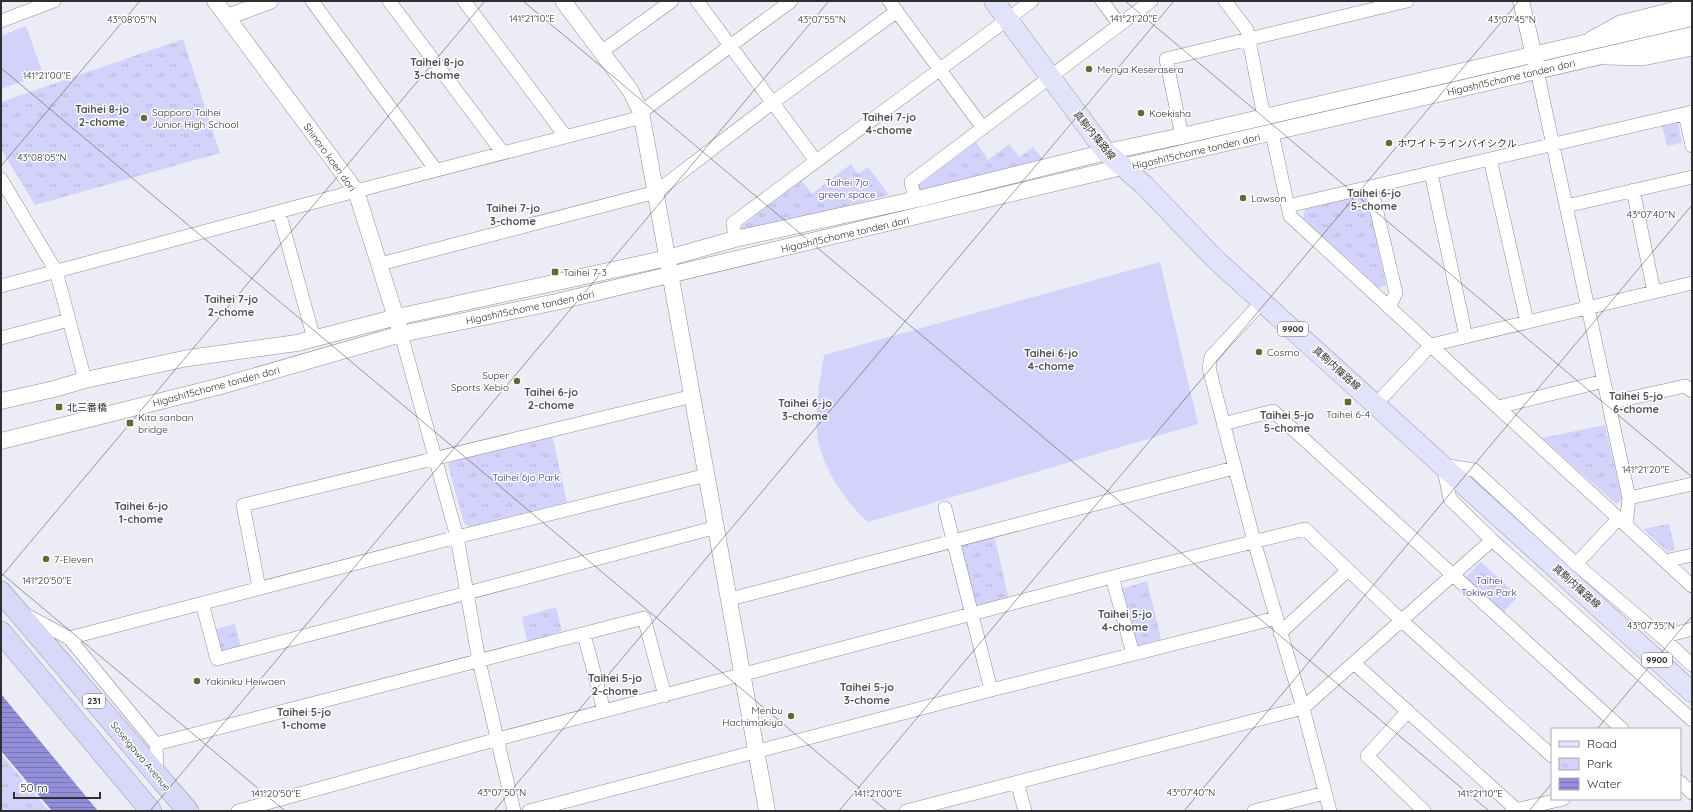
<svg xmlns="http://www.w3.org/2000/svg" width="1693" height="812" viewBox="0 0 1693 812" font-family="Quicksand,'Noto Sans JP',sans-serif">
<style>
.grass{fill:#d2d2fb}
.park{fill:url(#park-tufts)}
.water{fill:url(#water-rules)}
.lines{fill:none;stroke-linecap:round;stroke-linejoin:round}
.minor-casing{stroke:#8c8d95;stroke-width:14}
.tertiary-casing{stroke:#8c8d95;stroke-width:17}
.primary-casing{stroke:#9797b1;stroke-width:21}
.trunk-casing{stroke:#9797b1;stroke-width:22}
.minor{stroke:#fff;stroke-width:13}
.tertiary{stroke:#fff;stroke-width:16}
.primary{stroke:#e2e2fa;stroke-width:20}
.trunk{stroke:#d8d8f8;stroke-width:21}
.ticks{fill:none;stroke:#2f2f32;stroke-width:1;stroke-opacity:0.45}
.poi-dot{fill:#6a6633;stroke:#fff;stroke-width:1.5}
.labels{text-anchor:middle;stroke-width:3;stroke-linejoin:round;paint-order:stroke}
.shield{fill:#fff;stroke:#6d6d70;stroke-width:1}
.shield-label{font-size:9px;font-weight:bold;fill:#2f2f32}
.poi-label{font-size:10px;fill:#2f2f32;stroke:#fff;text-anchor:start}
.street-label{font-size:10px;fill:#2f2f32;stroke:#fff}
.park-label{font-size:10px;fill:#382880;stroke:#fff}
.neighbourhood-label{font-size:11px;font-weight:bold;fill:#515159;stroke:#fff}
.ticks-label{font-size:10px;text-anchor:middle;fill:#2f2f32;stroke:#fff;stroke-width:3;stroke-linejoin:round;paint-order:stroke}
</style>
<defs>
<pattern id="park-tufts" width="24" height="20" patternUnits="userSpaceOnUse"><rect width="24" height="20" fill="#d2d2fb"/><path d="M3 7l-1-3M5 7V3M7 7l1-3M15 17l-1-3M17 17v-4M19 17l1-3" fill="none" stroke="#b5b5d8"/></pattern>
<pattern id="water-rules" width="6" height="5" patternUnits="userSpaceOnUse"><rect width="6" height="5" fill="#928eda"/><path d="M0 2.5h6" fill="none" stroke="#7874b1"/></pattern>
</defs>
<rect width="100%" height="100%" fill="#ececf6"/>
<path class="grass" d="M26,26l17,48 -42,15v-53z
M1160,262l38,162 -330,98c-24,-21 -48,-58 -51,-90 -2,-26 3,-52 7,-77z"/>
<path class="park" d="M183,39l37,114 -185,52 -34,-56v-47z
M1678,123l4,20 -15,3 -5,-20z
M976,142l12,18 21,-16 11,13 13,-10 10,12 -123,31 -2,-4z
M851,164l7,10 10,-7 21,28 -146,37 -2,-5 61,-46 10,13z
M1363,195l5,4 18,86 -7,3 -76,-70 2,-9z
M1605,425l17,74 -6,5 -74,-66z
M552,435l15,67 -98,25 -5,-4 -16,-58 3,-4z
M1669,524l6,26 -7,2 -25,-23z
M993,531l17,73 -38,11 -18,-74z
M1481,562l37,34 -16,18 -38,-35z
M1147,581l14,58 -25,7 -15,-57z
M556,607l6,24 -35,11 -5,-25z
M235,624l6,25 -22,6 -7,-25z
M1,754l48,57h-48z"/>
<path class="water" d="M1,694l97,117h-46l-51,-60z"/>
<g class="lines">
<defs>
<path id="minor" d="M312,1l124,169
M389,1l114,152
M464,1l102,136
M697,1l119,160
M889,1l94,127
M1102,1l17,23
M1225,1l22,29 17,87
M1,21l53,-20
M1591,38l29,-16 72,-18
M601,52l71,-51
M1607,58l36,1 49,-10
M1537,71l92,427 -3,27
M641,112l150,-111
M1685,114l7,32
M1272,133l18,83 402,370
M1182,136l-16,-77 241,-58
M1490,159l37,163
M1431,173l35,164
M1,179l55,92 29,109
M1371,187l25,106 -7,14
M1633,190l21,102
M915,199l-4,-17 240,-181
M1288,206l404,-94
M1566,206l126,-29
M279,212l35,127
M735,239l-2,-16 299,-222
M380,264l276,-72 116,-89 125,-92
M1,286l355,-95 286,-74
M1262,302l-51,55 -2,11 45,173 49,167 27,103
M401,334l56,203 22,124 35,150
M1,338l68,-18
M1609,403l76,-17 7,5
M1376,404l55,-59 261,-62
M1498,407l106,-26
M1223,424l50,-13 349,318
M1629,498l63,-14
M945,508l46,182
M1665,561l27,-6
M1576,564l43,-46
M1112,577l21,77
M259,588l-16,-83 450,-109
M730,599l504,-131
M202,603l15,56 500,-132
M28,616l41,22 87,106 1,30
M1280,633l68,-63
M584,634l20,77
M1662,637l30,-8
M69,638l388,-101 250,-62
M1354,663l163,147
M1692,665l-30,-28 -86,-73 -102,-94 -31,-5 7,34 42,41 200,180
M1408,711l-41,45 57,55
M156,744l488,-126 21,78
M1017,782l8,29
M1680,782l12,11
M238,811l260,-72 614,-162 193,-48 97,92 150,135
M529,811l462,-121 285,-72
M906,811l397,-103 189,-168
M1254,811l71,-18
M1511,811l52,-12"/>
<path id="tertiary" d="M215,1l141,190 43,136
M563,1l67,89 11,22 126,699
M1521,1l15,63
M227,17l43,-16
M1,401l53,-12 31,-9 103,-22 109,-15 100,-26 271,-59 67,-19 187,-41 184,-46 76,-16 510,-118
M1,441l220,-55 180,-52 155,-32 566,-135 570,-132"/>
<path id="primary" d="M994,1l112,151 38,33 71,74 477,433"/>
<path id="trunk" d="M1,592l187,219
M1,632l150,179"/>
</defs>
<use href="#minor" class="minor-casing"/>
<use href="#tertiary" class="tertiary-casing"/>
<use href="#primary" class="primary-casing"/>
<use href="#trunk" class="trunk-casing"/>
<use href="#minor" class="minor"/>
<use href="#tertiary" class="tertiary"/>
<use href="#primary" class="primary"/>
<use href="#trunk" class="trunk"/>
</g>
<path class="ticks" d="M523,1l966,810M1125,1l567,476M1,68l886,743M1,166l139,-165M1,573l284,238M1,577l484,-576M1597,729l95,-113M150,811l679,-810M494,811l680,-810M839,811l680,-810M1184,811l508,-606M1529,811l23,-28"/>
<g class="poi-dot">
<circle cx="1089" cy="69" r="4"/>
<circle cx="1141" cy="113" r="4"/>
<circle cx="144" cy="118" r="4"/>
<circle cx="1389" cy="143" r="4"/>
<circle cx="1243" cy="198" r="4"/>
<rect x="551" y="268" width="8" height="8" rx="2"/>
<circle cx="1259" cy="352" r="4"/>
<circle cx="517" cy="381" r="4"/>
<rect x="1344" y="398" width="8" height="8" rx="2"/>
<rect x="55" y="403" width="8" height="8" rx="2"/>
<rect x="126" y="419" width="8" height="8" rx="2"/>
<circle cx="46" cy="559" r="4"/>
<circle cx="197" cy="681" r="4"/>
<circle cx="791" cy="716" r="4"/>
</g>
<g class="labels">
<g class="shield">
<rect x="1278" y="322" width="30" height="14" rx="3"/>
<rect x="1642" y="653" width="30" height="14" rx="3"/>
<rect x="83" y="694" width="22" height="14" rx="3"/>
</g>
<g class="shield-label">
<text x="1293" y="332">9900</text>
<text x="1657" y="663">9900</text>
<text x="94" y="704">231</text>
</g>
<g class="poi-label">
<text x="1097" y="73">Menya Keserasera</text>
<text x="152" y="116">Sapporo Taihei<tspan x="152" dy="12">Junior High School</tspan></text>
<text x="1149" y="117">Koekisha</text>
<text x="1397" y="147">ホワイトラインバイシクル</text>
<text x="1251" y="202">Lawson</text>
<text x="563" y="276">Taihei 7-3</text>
<text x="1267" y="356">Cosmo</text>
<text x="509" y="379" text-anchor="end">Super<tspan x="509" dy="12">Sports Xebio</tspan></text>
<text x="67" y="411">北三番橋</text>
<text x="1348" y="418" text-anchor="middle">Taihei 6-4</text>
<text x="138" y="421">Kita sanban<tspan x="138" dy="12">bridge</tspan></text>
<text x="54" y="563">7-Eleven</text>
<text x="205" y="685">Yakiniku Heiwaen</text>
<text x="783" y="714" text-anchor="end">Menbu<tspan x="783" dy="12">Hachimakiya</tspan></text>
</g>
<g class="street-label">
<text transform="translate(1511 77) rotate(-13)" y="4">Higashi15chome tonden dori</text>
<text transform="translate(1095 135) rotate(51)" y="4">真駒内篠路線</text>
<text transform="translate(1196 151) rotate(-13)" y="4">Higashi15chome tonden dori</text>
<text transform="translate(330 157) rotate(54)" y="4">Shinoro koen dori</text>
<text transform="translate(845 234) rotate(-13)" y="4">Higashi15chome tonden dori</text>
<text transform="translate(530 307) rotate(-12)" y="4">Higashi15chome tonden dori</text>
<text transform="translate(1337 368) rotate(42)" y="4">真駒内篠路線</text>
<text transform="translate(216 386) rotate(-15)" y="4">Higashi15chome tonden dori</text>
<text transform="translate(1577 586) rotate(42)" y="4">真駒内篠路線</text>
<text transform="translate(141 756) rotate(50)" y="4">Soseigawa Avenue</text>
</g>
<g class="park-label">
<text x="847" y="186">Taihei 7jo<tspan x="847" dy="12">green space</tspan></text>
<text x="526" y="481">Taihei 6jo Park</text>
<text x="1489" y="584">Taihei<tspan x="1489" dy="12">Tokiwa Park</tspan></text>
</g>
<g class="neighbourhood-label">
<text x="437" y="66">Taihei 8-jo<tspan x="437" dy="13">3-chome</tspan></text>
<text x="102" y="113">Taihei 8-jo<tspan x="102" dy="13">2-chome</tspan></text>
<text x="889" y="121">Taihei 7-jo<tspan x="889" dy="13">4-chome</tspan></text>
<text x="1374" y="197">Taihei 6-jo<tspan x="1374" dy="13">5-chome</tspan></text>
<text x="513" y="212">Taihei 7-jo<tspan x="513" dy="13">3-chome</tspan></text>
<text x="231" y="303">Taihei 7-jo<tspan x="231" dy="13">2-chome</tspan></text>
<text x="1051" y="357">Taihei 6-jo<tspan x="1051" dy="13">4-chome</tspan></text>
<text x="551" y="396">Taihei 6-jo<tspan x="551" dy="13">2-chome</tspan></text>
<text x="1636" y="400">Taihei 5-jo<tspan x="1636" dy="13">6-chome</tspan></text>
<text x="805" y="407">Taihei 6-jo<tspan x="805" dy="13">3-chome</tspan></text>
<text x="1287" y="419">Taihei 5-jo<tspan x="1287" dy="13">5-chome</tspan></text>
<text x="141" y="510">Taihei 6-jo<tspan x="141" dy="13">1-chome</tspan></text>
<text x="1125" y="618">Taihei 5-jo<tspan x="1125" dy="13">4-chome</tspan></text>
<text x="615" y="682">Taihei 5-jo<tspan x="615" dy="13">2-chome</tspan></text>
<text x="867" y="691">Taihei 5-jo<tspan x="867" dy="13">3-chome</tspan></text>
<text x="304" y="716">Taihei 5-jo<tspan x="304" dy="13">1-chome</tspan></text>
</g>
</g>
<g class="ticks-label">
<text x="532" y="22">141°21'10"E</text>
<text x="1134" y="22">141°21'20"E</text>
<text x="132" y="23">43°08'05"N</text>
<text x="822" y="23">43°07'55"N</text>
<text x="1512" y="23">43°07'45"N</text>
<text x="47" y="79">141°21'00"E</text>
<text x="42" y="161">43°08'05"N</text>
<text x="1651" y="218">43°07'40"N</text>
<text x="1646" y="473">141°21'20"E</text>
<text x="47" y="584">141°20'50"E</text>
<text x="1651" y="629">43°07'35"N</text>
<text x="502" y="796">43°07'50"N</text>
<text x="1191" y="796">43°07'40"N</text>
<text x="276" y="797">141°20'50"E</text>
<text x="878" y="797">141°21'00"E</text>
<text x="1480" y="797">141°21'10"E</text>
</g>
<rect width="1693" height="812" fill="none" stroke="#2f2f32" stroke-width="4"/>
<rect x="1551" y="728" width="130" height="72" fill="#ffffff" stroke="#acacad"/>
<rect x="1559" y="741" width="20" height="6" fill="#e2e2fa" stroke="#acacad"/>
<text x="1587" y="748" font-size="12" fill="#2f2f32">Road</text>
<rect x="1559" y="758" width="20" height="12" fill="url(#park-tufts)" stroke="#acacad"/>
<text x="1587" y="768" font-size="12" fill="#2f2f32">Park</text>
<rect x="1559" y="778" width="20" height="12" fill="url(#water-rules)" stroke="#acacad"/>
<text x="1587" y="788" font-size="12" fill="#2f2f32">Water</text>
<path d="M14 792v6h86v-6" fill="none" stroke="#2f2f32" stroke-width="2"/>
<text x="20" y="792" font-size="12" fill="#2f2f32" stroke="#ffffff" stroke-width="3" paint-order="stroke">50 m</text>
</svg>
